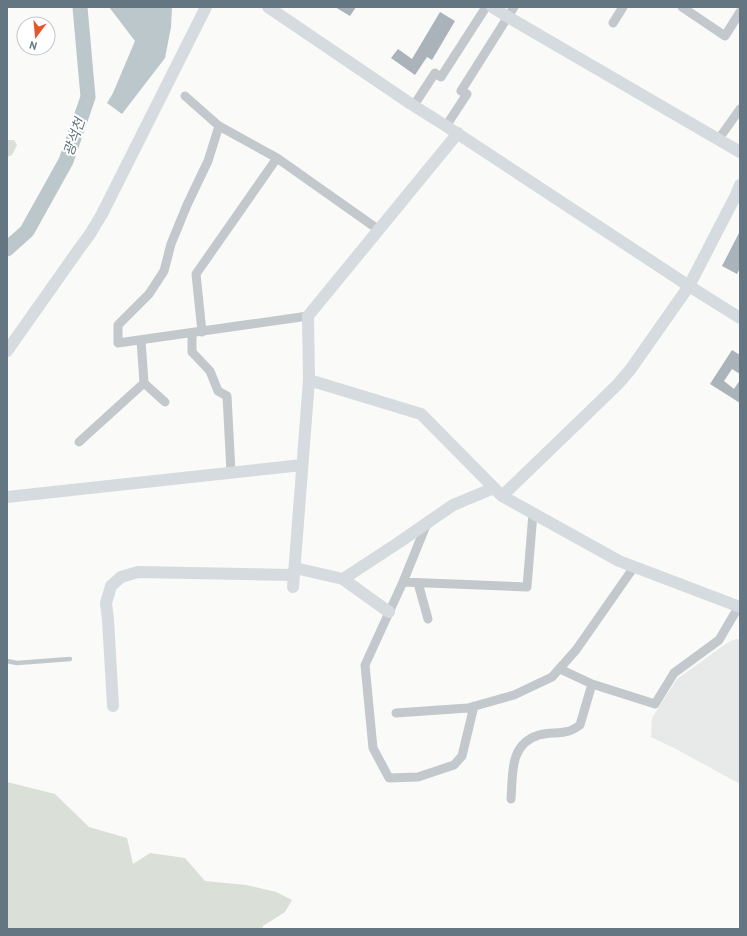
<svg xmlns="http://www.w3.org/2000/svg" width="747" height="936" viewBox="0 0 747 936" font-family="'PT Sans','Noto Sans KR',sans-serif">
<style>
.built{fill:#e8e9e9}
.green{fill:#dadfd7}
.water{fill:#bbc7cb}
.lines{fill:none;stroke-linecap:round;stroke-linejoin:round}
.river{stroke:#bbc7cb;stroke-width:15}
.building{fill:#aab3b9}
.lane{stroke:#c3c8cc;stroke-width:4.5}
.street{stroke:#c3c8cc;stroke-width:9}
.secondary{stroke:#d6dbdf;stroke-width:12}
.labels{text-anchor:middle;stroke-width:4;stroke-linejoin:round;paint-order:stroke}
.water-label{font-size:14px;font-style:italic;fill:#60757c;stroke:#fff}
</style>
<rect width="100%" height="100%" fill="#fafaf8"/>
<path class="built" d="M737,639l3,1v144l-64,-35 -25,-12 1,-19 25,-39 53,-38z"/>
<path class="green" d="M8,140h6l3,5 -5,10 -5,2z
M7,782l48,12 34,33 38,11 6,26 17,-11 35,5 20,23 41,4 30,7 16,8 -7,12 -22,14 -1,3h-255z"/>
<path class="water" d="M109,7h63l-1,20 -6,31 -43,56 -15,-11 6,-10 22,-52z"/>
<g class="lines">
<path class="river" d="M7,249l20,-18 39,-70 22,-64 -8,-90"/>
</g>
<path class="building" d="M335,7h21l-6,9z
M440,12l15,9 -23,39 -5,-3 -12,18 -24,-17 7,-9 14,10z
M740,231v37l-3,6 -15,-8z
M732,350l8,5v19l-8,-5 -8,12 10,8 6,-9v23l-30,-19z"/>
<g class="lines">
<path class="lane" d="M7,661l10,2 53,-4"/>
<path class="street" d="M682,7l43,29 15,-24
M613,23l10,-16
M185,96l34,30 58,32 102,72
M414,105l21,-32 6,4 45,-70
M219,126l-11,35 -21,44 -16,39 -7,27 -15,23 -31,31v18l190,-27
M446,126l21,-32 -6,-3 53,-84
M718,140l22,-31
M202,332l-6,-58 81,-116
M192,333v19l18,19 8,20 9,5 4,76
M141,340l3,43 21,19
M79,442l65,-59
M427,523l-24,59 124,5 6,-74
M403,582l-38,83 8,83 16,30 29,-1 36,-12 8,-9 12,-50
M418,583l10,36
M560,669l32,15 63,20 19,-31 45,-33 20,-34
M396,713l72,-5 46,-13 38,-18 24,-27 58,-83
M511,799c2,-25 -2,-55 28,-64 10,-3 21,-1 30,-4 4,-1 8,-4 11,-6l12,-41"/>
<path class="secondary" d="M268,7l143,97 35,22 243,160 51,32
M492,7l16,10 232,135
M458,133l-150,183 1,64 112,34 81,82 117,65 121,46
M7,351l72,-102 11,-15 12,-20 104,-207
M502,496l81,-78 35,-34 12,-14 59,-84 47,-91 4,-10
M7,497l295,-32
M295,568l48,11 55,-36 55,-38 41,-17
M343,579l46,33
M293,587l16,-207
M113,706l-5,-86 -2,-17 5,-17 10,-9 17,-5 156,3"/>
</g>
<g class="labels">
<g class="water-label">
<text transform="translate(74 137) rotate(-71)" y="5">광석천</text>
</g>
</g>
<rect width="747" height="936" fill="none" stroke="#657683" stroke-width="16"/>
<g transform="translate(36 36) rotate(196)"><circle r="19" fill="#ffffff" stroke="#c1c8cd"/>
<path d="M0-3L7 15L0 10L-7 15Z" fill="#e4572e"/>
<text y="-6" font-size="11" font-weight="bold" text-anchor="middle" fill="#657683">N</text>
</g>
</svg>
